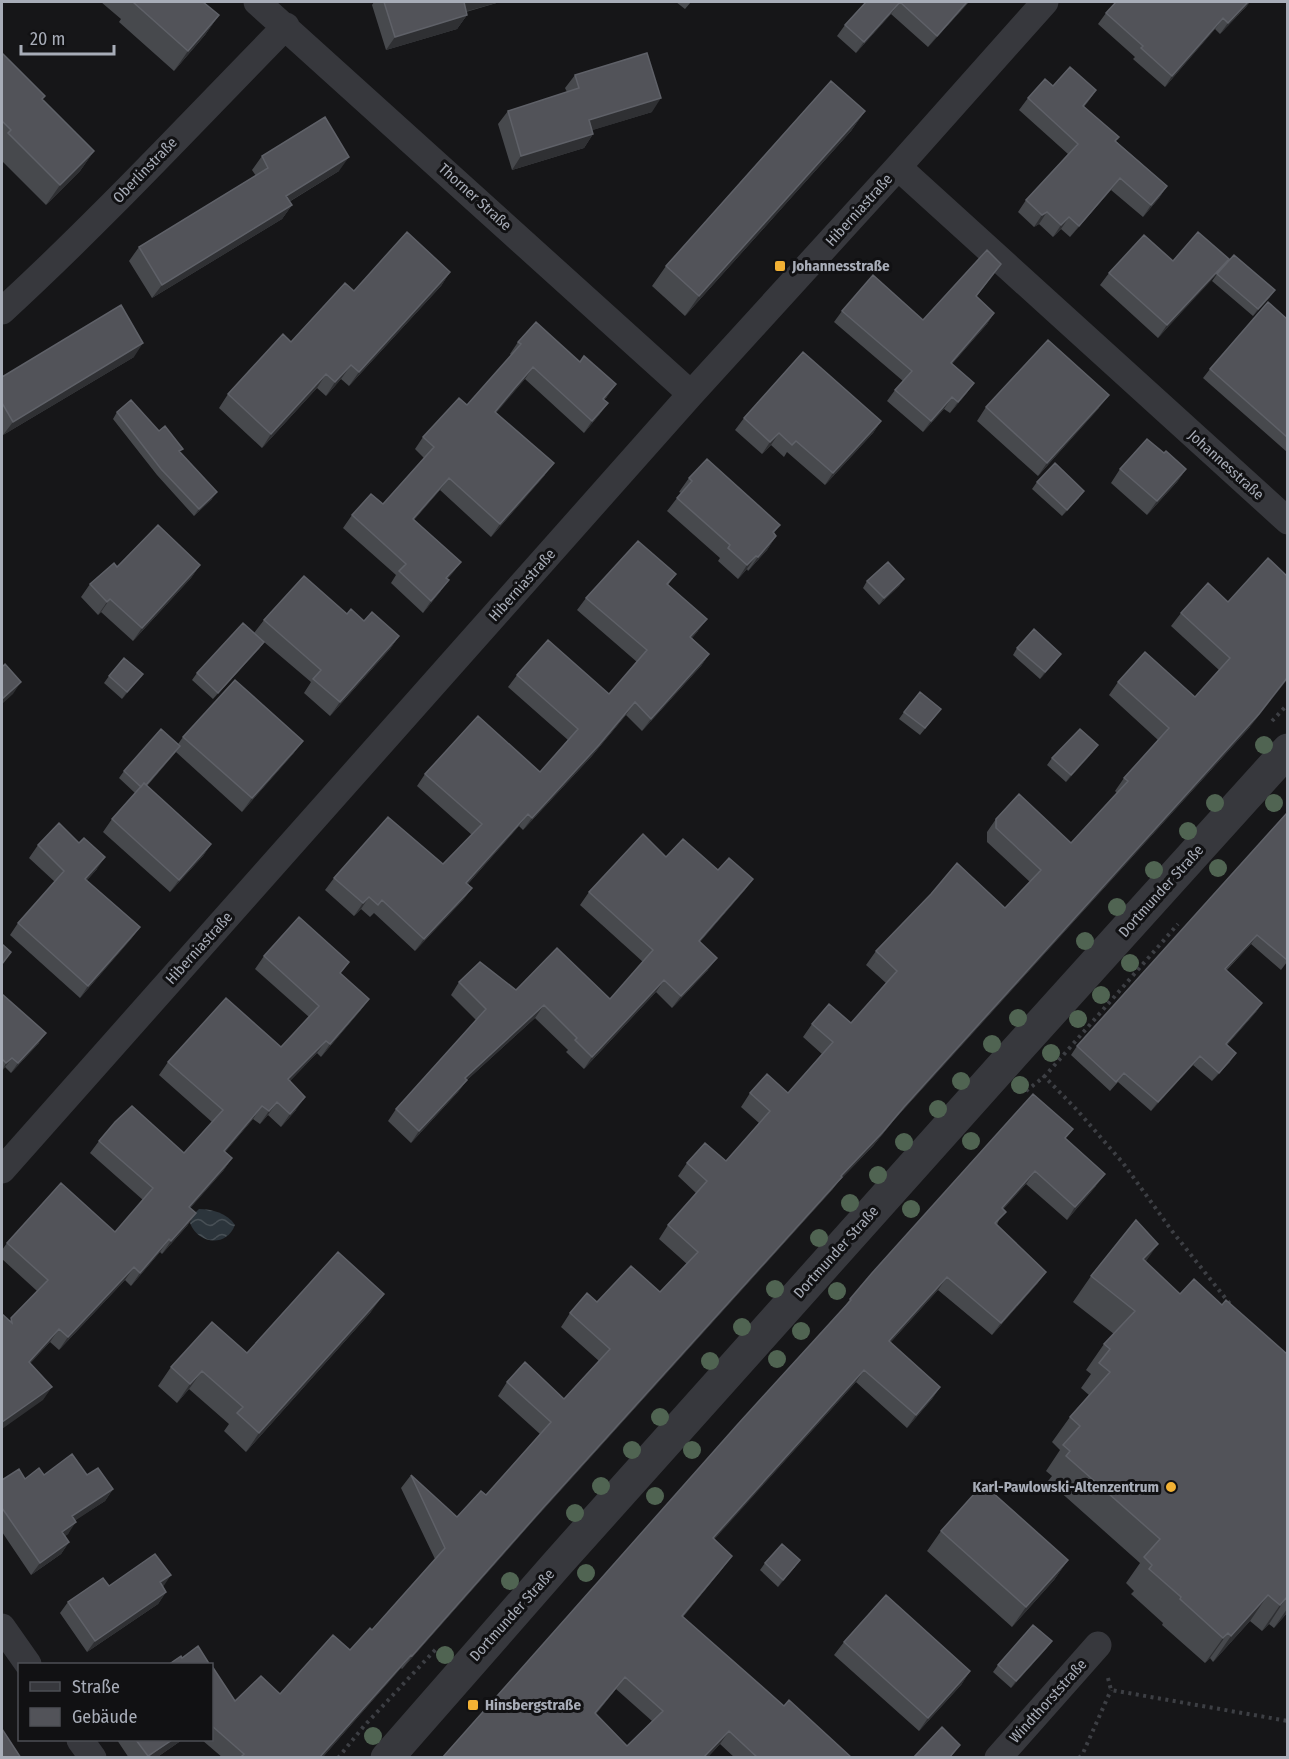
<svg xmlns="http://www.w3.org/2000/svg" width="1289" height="1759" viewBox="0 0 1289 1759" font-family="'Fira Sans Condensed',sans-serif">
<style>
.water{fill:url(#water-waves)}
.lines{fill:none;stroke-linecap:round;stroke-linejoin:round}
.path{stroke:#3d3f44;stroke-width:4;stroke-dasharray:3 4.5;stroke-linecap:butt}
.minor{stroke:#37383d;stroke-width:27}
.tertiary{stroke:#37383d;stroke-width:33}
.tree{fill:#506452}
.wall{fill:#47494d;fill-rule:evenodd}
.shaded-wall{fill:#2f3033}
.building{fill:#525359;stroke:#5f6168;stroke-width:1.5;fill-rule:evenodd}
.poi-dot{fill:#f2b134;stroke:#111113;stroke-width:2}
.labels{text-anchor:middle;stroke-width:6;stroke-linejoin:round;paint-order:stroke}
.street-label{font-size:15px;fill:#a8adb8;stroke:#111113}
.poi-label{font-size:15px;font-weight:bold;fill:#a8adb8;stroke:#111113;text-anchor:start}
</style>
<defs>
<pattern id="water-waves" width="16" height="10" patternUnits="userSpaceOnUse" patternTransform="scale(1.5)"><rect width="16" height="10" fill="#2c353c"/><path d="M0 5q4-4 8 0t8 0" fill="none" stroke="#485056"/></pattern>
</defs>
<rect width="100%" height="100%" fill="#161618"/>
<path class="water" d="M199,1209c13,0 28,4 36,16 -9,23 -37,19 -45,-2l2,-7z"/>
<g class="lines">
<path class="path" d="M1272,721l16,-17
M1043,1075l34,35 46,53 49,68 58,73
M1026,1091l19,-15 133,-152
M1108,1678l3,12 177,31
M338,1758l26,-32 72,-77
M1079,1758l4,-5 28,-63"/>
<path class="minor" d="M257,2l434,392
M898,167l390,354
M2,311c98,-90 190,-189 284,-285
M2,1170l689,-776 207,-227 147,-165
M2,1627l26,37
M80,1740l13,18
M998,1758l100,-113"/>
<path class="tertiary" d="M387,1758l170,-194 459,-513 272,-301"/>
</g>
<g class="tree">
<circle cx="1264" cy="745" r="9"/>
<circle cx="1215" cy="803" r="9"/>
<circle cx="1274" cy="803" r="9"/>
<circle cx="1188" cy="831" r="9"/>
<circle cx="1218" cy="868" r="9"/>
<circle cx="1154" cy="870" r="9"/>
<circle cx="1117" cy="907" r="9"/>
<circle cx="1085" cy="941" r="9"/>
<circle cx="1130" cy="963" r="9"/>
<circle cx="1101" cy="995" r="9"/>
<circle cx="1018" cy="1018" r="9"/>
<circle cx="1078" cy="1019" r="9"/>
<circle cx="992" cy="1044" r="9"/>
<circle cx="1051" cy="1053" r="9"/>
<circle cx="961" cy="1081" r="9"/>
<circle cx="1020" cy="1085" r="9"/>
<circle cx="938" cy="1109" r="9"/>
<circle cx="971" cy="1141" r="9"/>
<circle cx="904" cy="1142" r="9"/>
<circle cx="878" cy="1175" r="9"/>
<circle cx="850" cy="1203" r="9"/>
<circle cx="911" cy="1209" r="9"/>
<circle cx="819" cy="1238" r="9"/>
<circle cx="775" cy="1289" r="9"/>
<circle cx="837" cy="1291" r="9"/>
<circle cx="742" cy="1327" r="9"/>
<circle cx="801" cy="1331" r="9"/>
<circle cx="777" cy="1359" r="9"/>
<circle cx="710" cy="1361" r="9"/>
<circle cx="660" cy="1417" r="9"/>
<circle cx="632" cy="1450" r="9"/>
<circle cx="692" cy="1450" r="9"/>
<circle cx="601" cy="1486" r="9"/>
<circle cx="655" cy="1496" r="9"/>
<circle cx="575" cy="1513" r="9"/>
<circle cx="586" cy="1573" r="9"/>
<circle cx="510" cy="1581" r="9"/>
<circle cx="445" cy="1655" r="9"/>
<circle cx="373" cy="1736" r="9"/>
</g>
<path class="wall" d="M101,2h102l16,13 -14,20 -31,36 -55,-49 2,-3z
M374,2h126l-34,10 1,3 -10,14 -71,21 -14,-45z
M676,2h15l-6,7z
M866,2h103l-41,45 -37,-33 -35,39 -19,-17 8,-11z
M1116,2h134l-4,5 -26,27 -5,-5 -50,58 -32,-28 2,-2 -37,-33 8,-11z
M2,53l40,46 52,52 -14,20 -34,34 -44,-44z
M575,75l77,37 -60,18 1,4 -9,14 -72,22 -14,-46 10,-13 59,-19 -2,-4z
M1053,86l43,4 -12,17 32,34 51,45 -8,12 -16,19 -32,-27 -41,47 -9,-8 -8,8 -14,-13 -5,3 -16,-15 8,-12 42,-46 -49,-44 9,-12z
M865,111l-14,20 -166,185 -33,-30 14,-20z
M262,156l77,15 -50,31 3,3 -10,14 -130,79 -23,-37 10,-14 117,-71 -4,-6z
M1229,259l-71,79 -58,-53 9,-12 64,-12z
M1001,264l-25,33 18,16 -7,11 -35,40 22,19 -8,11 -16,19 -6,-4 -21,23 -36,-31 8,-11 8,-9 -69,-59 8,-11 81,9z
M450,272l-9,14 -92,100 -8,-7 -15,17 -9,-8 -55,60 -43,-40 9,-14 126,-103z
M1217,274l53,23 -17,19 -41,-35z
M1287,319v133l-84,-74 7,-9z
M518,342l89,55 -3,3 4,3 -9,12 -15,18 -59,-54 -29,33 49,63 -54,62 -51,-47 -26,30 47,42 -14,17 -7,13 -17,21 -32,-30 5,-8 -53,-47 9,-13 31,-11 41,-46 -9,-9 8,-12 44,-32 44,-50 -1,-1z
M134,357l-131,78 -1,-3v-55z
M986,407l113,1 -61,68 -61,-55z
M117,412l63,40 32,47 -18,17 -37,-41 -44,-56z
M744,418l137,3 -8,12 -48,52 -38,-33 -3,5 -13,-12 -9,9 -27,-24z
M1164,453l22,16 -9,13 -30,33 -36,-32 9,-14z
M689,478l91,47 -6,8 2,3 -9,14 -19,21 -1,-2 -9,10 -20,-18 2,-3 -53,-47 14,-18 -2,-1z
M1037,482l42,16 -17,18 -30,-27z
M200,565l-9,13 -58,63 -32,-29 -3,3 -17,-18 9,-13 27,-17z
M676,574l-8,11 30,46 -6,7 17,16 -8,12 -59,65 -16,-16 -35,42 -68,73 -4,-4 -51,58 4,4 -9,12 -48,51 -41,-38 -4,4 -9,-8 -7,7 -29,-26 9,-12 109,-14 29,-29 -55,-49 8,-12 115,-2 28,-32 -60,-53 9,-12 92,19 28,-32 -60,-52 9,-12z
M904,579l-5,7 -20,19 -16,-17 4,-7z
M1208,583l42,144 -356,393 -21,26 -35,36 -6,8 -300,332 -130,147 -1,-1 -79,90h-99l-21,-18h10v-74l23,35 45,-7 70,-44 22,-20 63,-71 -34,-71 10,-13 46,42 29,-22 54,-61 -42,-38 9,-14 57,17 35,-38 -38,-34 9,-14 27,-11 63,-10 27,-28 -28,-25 9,-14 28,-32 -18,-17 9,-13 39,-2 33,-38 -18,-16 9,-14h38l34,-39 -19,-17 9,-13 39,-1 35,-40 -20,-18 10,-14 129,-43 25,-26 -43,-40v-10l9,-13 75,24 46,-50 -2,-2 9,-13 34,-38 -49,-45 9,-13 77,15 24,-27 -48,-44 10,-13z
M347,614l52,22 -9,13 -60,67 -26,-23 7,-11 -47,-40 -5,7 -46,50 -21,-19 5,-7 57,-40 10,-13z
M1017,648l39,13 -16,18 -27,-24z
M143,674l-21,25 -18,-16 5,-7z
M941,709l-21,26 -21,-16 5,-7z
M183,737l120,4 -10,13 -51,58 -66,-60 -29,34 64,58 -8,12 -33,36 -67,-60 9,-13 23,-26 -16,-15 5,-7 54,-27z
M1093,752l-27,30 -19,-17 5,-7z
M1287,813v149l-6,8 -30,-26 -25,27 36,32 -6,9 -29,33 3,17 -18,19 -19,-16 -42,46 -33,-29 -8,9 -39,-36 6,-9z
M38,845l59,24 -11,12 54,46 -9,12 -51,59 -70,-63 8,-12 37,-41 -26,-24z
M666,857l87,22 -9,12 -44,51 8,28 -36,38 -16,-16 -72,77 -18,-17 2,-2 -33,-32 -68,62 -9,12 -47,51 -23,-22 8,-12 80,-89 -25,-25 8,-13 57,8 94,9 33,-37 -63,-57 9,-13z
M264,956l77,18 28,25 -9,12 -39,46 -4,-4 -27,28 6,29 -15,17 -13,-12 -8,9 -7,-5 -28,33 7,6 -9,13 -33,37 6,5 -9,13 -25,28 -2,-2 -29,34 -6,-6 -66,70 -9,-8 -20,21 13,37 -33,-79 27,-30 -35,-32v-9l5,-7 108,-11 28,-32 -53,-47 9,-12 85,12 28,-31 -53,-47 9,-13 113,-15 28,-30 -54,-48z
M2,994l37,49 -28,30 -6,-6 -3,4z
M1066,1139l30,47 -29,34 -41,-36 -23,25 -6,16 49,47 -9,12 -45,51 -54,-45 -48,53 50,44 -8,12 -25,29 -51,-46 -142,157 9,29 -40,49 101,89 68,52h-117l-15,-14 -13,14h-265l400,-448 8,-11zM616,1689l36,32 -25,25 -31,-32z
M1146,1262l34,32 42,11 65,49v259l-13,15 -5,-4 -7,7 -12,-10 -37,41 -3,-4 -5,5 -43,-38 1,-2 -32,-29 3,-3 -8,-8 14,-20 -92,-82 4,-5 -6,-5 14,-21 -8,-8 18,-25 19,-22 -8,-7 10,-14 -5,-4 18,-26 10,-10 -41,-32 18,-26z
M371,1312l-125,140 -22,-21 5,-7 -40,-35 -12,14 -19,-17 13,-19 76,-14z
M44,1475h43l26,14 -8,12 -30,19 -7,14 -3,2 4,6 -8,12 -30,21 -29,-43v-52l23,-1z
M941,1531l127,29 -14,20 -42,47 -85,-76z
M765,1563l30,4 -17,20 -18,-17z
M163,1587l3,5 -8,12 -71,48 -27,-39 8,-11z
M844,1642l126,29 -9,14 -42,46 -85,-76z
M1047,1648l-36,40 -18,-16 5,-7z
M117,1740h65l-26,18h-27z"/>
<path class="shaded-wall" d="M464,2h36l-47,13z
M900,2l-9,12 -35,39 8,-11z
M967,2h2l-41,45 9,-11z
M1248,2h2l-4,5 -26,27 8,-11z
M219,15l-14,20 -31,36 14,-20z
M467,15l-10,14 -71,21 9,-13z
M1223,18l-8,11 -50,58 7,-11z
M1096,90l-8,12 -14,16 9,-12z
M661,98l-9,14 -72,22 9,-14z
M865,111l-14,20 -166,185 14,-20z
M593,134l-9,14 -72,22 9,-14z
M94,151l-14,20 -34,34 14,-20z
M349,157l-10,14 -62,38 9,-13z
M1120,178l-9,12 -41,47 9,-11z
M1167,186l-8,12 -16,19 8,-12z
M292,205l-10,14 -130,79 10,-13z
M1047,212l-8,12 -5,3 8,-12z
M1069,217l-8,12 -8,8 8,-12z
M1229,259l-9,12 -62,67 9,-13z
M450,272l-9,14 -92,100 10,-14z
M1275,290l-5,7 -17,19 5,-7z
M994,313l-7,11 -44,50 8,-11z
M143,343l-9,14 -131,78 10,-13z
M351,365l-10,14 -15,17 9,-14z
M533,367l-8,12 -38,45 8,-12z
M326,374l-9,14 -55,60 9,-14z
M974,383l-8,11 -16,19 8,-11z
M616,384l-9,13 -12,14 8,-12z
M1109,395l-10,13 -61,68 9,-13z
M952,397l-8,12 -21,23 8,-11z
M608,403l-9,12 -15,18 8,-12z
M881,421l-8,12 -48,52 8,-12z
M779,433l-8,12 -9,9 8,-12z
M554,463l-9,12 -54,62 9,-13z
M1186,469l-9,13 -30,33 10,-14z
M449,478l-9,12 -36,41 9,-12z
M1084,491l-5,7 -17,18 5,-6z
M217,492l-5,7 -18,17 5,-7z
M776,536l-9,14 -19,21 10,-14z
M756,556l-9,13 -9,10 9,-14z
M461,562l-9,12 -14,16 8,-12z
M200,565l-9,13 -58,63 9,-13z
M904,579l-5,7 -20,19 5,-7z
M449,580l-9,12 -17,21 8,-12z
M110,599l-9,13 -3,3 9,-13z
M707,619l-9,12 -16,18 8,-12z
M399,636l-9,13 -60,67 10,-14z
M264,642l-5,7 -46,50 5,-6z
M709,654l-8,12 -59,65 9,-12z
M1061,654l-5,7 -16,18 5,-7z
M143,674l-5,7 -16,18 5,-7z
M1287,678v2l-37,47 -356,393 -21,26 -35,36 -6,8 -300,332 -130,147 10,-13 130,-147z
M21,682l-8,12 -11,10v-5z
M635,702l-9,13 -35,42 -68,73 9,-12z
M303,741l-10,13 -51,58 10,-14z
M1098,745l-5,7 -27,30 5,-7z
M180,746l-5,7 -37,42 5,-6z
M528,814l-9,12 -61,69 8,-12z
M211,844l-8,12 -33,36 9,-12z
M105,857l-8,12 -20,23 8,-13z
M753,879l-9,12 -54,62 9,-12z
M472,888l-9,12 -48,51 9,-12z
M369,897l-8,12 -7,7 9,-13z
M140,927l-9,12 -51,59 8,-12z
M1257,935l-6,9 -33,34 7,-9z
M717,958l-9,12 -36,38 9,-12z
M664,980l-8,12 -72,77 8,-12z
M369,999l-9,12 -39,46 9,-13z
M1262,1003l-6,9 -36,41 6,-9z
M544,1005l-9,13 -68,62 -9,12 -47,51 8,-12 46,-53z
M46,1033l-7,10 -28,30 7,-10z
M326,1041l-9,12 -38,39 9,-13z
M1236,1053l-6,9 -18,19 7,-8z
M1200,1056l-7,9 -42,46 7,-9z
M12,1058l-7,9 -3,4 4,-8z
M305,1097l-9,13 -15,17 9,-13z
M277,1102l-9,13 -8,9 9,-13z
M262,1106l-9,13 -38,45 9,-13z
M232,1158l-9,13 -43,49 9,-13z
M1035,1171l-9,13 -33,37 9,-13z
M1105,1174l-9,12 -29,34 8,-13z
M196,1213l-9,13 -25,28 9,-13z
M169,1239l-9,13 -29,34 9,-13z
M1158,1244l-18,26 3,-11z
M134,1267l-9,13 -66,70 9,-13z
M1046,1272l-9,12 -45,51 9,-12z
M947,1277l-9,13 -58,64 9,-13z
M384,1294l-13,18 -125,140 13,-19z
M59,1329l-9,13 -30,33 9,-13z
M864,1370l-8,12 -152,169 9,-13z
M202,1371l-13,18 -12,14 13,-19z
M52,1387l-9,13 -41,29v-7z
M940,1387l-8,12 -25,29 9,-13z
M113,1489l-8,12 -41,27 8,-12z
M76,1522l-8,12 -15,10 9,-12z
M69,1542l-8,12 -30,21 9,-12z
M732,1556l-9,12 -50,60 9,-12z
M800,1560l-5,7 -17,20 5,-7z
M1068,1560l-14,20 -42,47 14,-20z
M171,1575l-8,12 -3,-5z
M166,1592l-8,12 -71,48 8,-11z
M1268,1595l-18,26 -37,41 18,-26z
M1286,1598l-17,26 -7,7 18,-26z
M1287,1609v4l-13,15z
M1228,1633l-18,25 -5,5 18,-25z
M1052,1641l-5,7 -36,40 5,-7z
M411,1655l-10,13 -79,90h-3z
M970,1671l-9,14 -42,46 9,-13z
M625,1677l-9,12 -30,37 9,-13z
M729,1731l-9,13 -13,14h-4z
M172,1740h10l-26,18h-9z"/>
<path class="building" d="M133,2h70l16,13 -31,36z
M384,2h80l3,13 -72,22z
M866,2h101l-30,34 -37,-34 -36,40 -19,-17z
M1116,2h132l-20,21 -5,-5 -51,58 -31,-28 2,-2 -37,-33z
M2,53l43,43 -3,3 52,52 -34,34 -52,-52 3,-3 -9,-9z
M647,53l14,45 -72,22 4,14 -72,22 -13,-45 71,-23 -4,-13z
M1070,67l26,23 -13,16 36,31 -4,4 52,45 -16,19 -31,-27 -41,48 -10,-9 -8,8 -14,-13 -5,3 -16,-15 52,-56 -50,-46 17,-19 8,7z
M831,81l34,30 -166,185 -33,-30z
M325,117l24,40 -63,39 6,9 -130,80 -23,-38 129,-79 -6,-12z
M407,232l43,40 -91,100 -8,-7 -16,17 -9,-8 -55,60 -43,-40 55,-60 8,8 54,-59 9,8z
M1198,232l31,27 -62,66 -58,-52 35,-38 29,26z
M987,250l14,14 -25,32 18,17 -43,50 23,20 -16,19 -6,-5 -21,24 -36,-31 17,-19 -70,-60 31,-36 50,45z
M1234,255l41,35 -17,19 -41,-35z
M1268,302l19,17v118l-77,-68z
M121,305l22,38 -130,79 -11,-19v-26z
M536,322l44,40 4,-6 32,28 -13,15 5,4 -16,18 -59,-54 -19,22 -19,23 59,51 -54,61 -51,-46 -36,41 48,43 -15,16 3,2 -18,21 -32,-30 7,-7 -54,-49 19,-21 12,10 51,-57 -11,-10 36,-39 8,7 54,-61 -3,-2z
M1048,340l61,55 -62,68 -61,-56z
M803,352l78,69 -48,52 -37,-32 -4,4 -13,-12 -9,9 -26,-24z
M131,400l28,31 6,-5 18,23 -4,2 38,41 -18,17 -38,-40 -44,-57z
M1147,439l17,14 2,-2 20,18 -29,32 -37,-32z
M707,459l73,66 -7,7 3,4 -18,21 -2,-1 -9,9 -19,-17 2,-3 -53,-47 15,-17 -3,-3z
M1055,463l29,28 -17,19 -30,-28z
M158,525l42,40 -58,63 -32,-29 -3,3 -17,-18 24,-21 3,4z
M638,541l38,33 -9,10 40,35 -17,18 19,17 -58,65 -16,-17 -36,43 -67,73 -4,-4 -62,69 6,5 -48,51 -42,-39 -4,5 -9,-8 -6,6 -29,-25 54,-61 55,47 39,-40 -57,-50 53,-58 62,56 38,-43 -61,-54 31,-35 61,54 38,-44 -61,-52z
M1268,558l19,18v102l-28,36 -355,393 -22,26 -41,43 1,1 -300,332 -130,147 -1,-1 -92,103h-79l4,-4 -32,-28v-60l23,35 26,-25 19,18 53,-59 17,15 20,-22 2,2 73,-82 -34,-73 46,42 24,-26 5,4 65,-73 -44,-40 18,-20 39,37 46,-50 -40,-36 17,-20 10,9 34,-36 29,26 38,-40 -30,-27 39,-44 -20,-18 18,-20 21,18 44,-50 -20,-18 17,-19 21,19 45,-51 -21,-18 17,-20 22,19 46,-52 -21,-20 55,-57 26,-31 48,45 36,-38 -45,-42v-9l23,-25 52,49 57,-62 -4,-3 45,-50 -51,-46 27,-30 50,45 35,-39 -49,-45 27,-30 20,19z
M888,562l16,17 -20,19 -17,-17z
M304,576l43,38 4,-5 13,12 8,-9 27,24 -59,66 -27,-23 8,-9 -57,-50z
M243,623l21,19 -46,51 -21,-20z
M1034,629l27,25 -16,18 -28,-24z
M124,658l19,16 -16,18 -18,-16z
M5,664l16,18 -19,17v-32z
M235,680l68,61 -51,57 -69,-61z
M920,692l21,17 -16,19 -21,-16z
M161,729l19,17 -34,39 -2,-2 -3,4 -17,-16z
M1080,729l18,16 -27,30 -19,-17z
M144,783l67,61 -32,36 -67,-61z
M1287,813v147l-30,-25 -32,34 37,34 -36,41 10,9 -17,20 -19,-17 -42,46 -34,-29 -8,9 -39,-36z
M59,823l20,20 5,-5 21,19 -20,22 55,48 -52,59 -70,-63 46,-52 -26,-26z
M643,834l23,23 17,-18 35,31 11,-12 24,21 -54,62 18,17 -36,38 -17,-16 -72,77 -17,-17 2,-2 -33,-33 -79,73 2,2 -48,51 -23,-22 90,-100 -27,-27 21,-20 36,28 41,-42 53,51 43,-49 -64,-58z
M299,917l50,45 -9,11 29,26 -39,45 -4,-3 -38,38 17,18 -15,17 -13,-12 -8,9 -7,-5 -38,45 8,7 -43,49 7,6 -25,28 -2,-2 -29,34 -6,-6 -66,70 -9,-8 -30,33 23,25 -50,35v-108l10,9 -1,-5 37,-38 -41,-37 54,-60 54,49 38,-44 -54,-47 16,-19 17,-16 52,47 39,-43 -55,-48 58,-64 55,49 38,-41 -55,-50z
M2,944l9,8 -9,12z
M2,994l44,39 -28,30 -6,-5 -6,5 -4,-4z
M1033,1094l40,35 -8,9 40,36 -30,33 -40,-36 -33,37 4,4 -11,11 51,49 -45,51 -54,-46 -58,64 51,46 -24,28 -52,-45 -151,168 19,18 -50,60 102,90 5,-6 63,58h-94l-29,-27 -26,27h-261l296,-334 113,-124 -1,-1 22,-26zM625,1677l38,34 -36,35 -32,-33z
M1136,1220l22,24 -15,15 37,35 14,-15 28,26 4,-5 61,54v245l-1,-1 -6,7 -12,-10 -37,41 -3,-3 -5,5 -43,-39 1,-2 -32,-28 3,-4 -8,-8 16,-18 -94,-83 4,-5 -7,-6 17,-19 -10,-9 40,-45 -11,-9 11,-14 -6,-5 31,-33 -44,-35z
M338,1252l46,42 -125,139 -22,-20 6,-6 -41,-36 -12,13 -19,-17 41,-45 35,31z
M72,1454l15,21 11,-7 15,21 -41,27 4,6 -14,10 7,10 -29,21 -38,-55v-28l17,-11 6,10 14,-11 5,7z
M983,1484l85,76 -42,47 -85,-76z
M782,1544l18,16 -17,20 -18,-17z
M155,1554l16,21 -11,7 6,10 -71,49 -27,-39 35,-24 6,8z
M886,1595l84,76 -42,47 -84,-76z
M1033,1625l19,16 -36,40 -18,-16z
M198,1646l12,19h-42l13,-9 1,2z
M942,1727l18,18 -11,13h-36z
M2,1729l19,29h-19z
M136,1740h36l-24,16z"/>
<g class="poi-dot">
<rect x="774" y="260" width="12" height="12" rx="3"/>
<circle cx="1171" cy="1487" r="6"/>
<rect x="467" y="1699" width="12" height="12" rx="3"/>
</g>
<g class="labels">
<g class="street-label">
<text transform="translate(145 170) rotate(-46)" y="5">Oberlinstraße</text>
<text transform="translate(475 197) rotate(42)" y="5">Thorner Straße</text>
<text transform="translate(859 210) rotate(-48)" y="5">Hiberniastraße</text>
<text transform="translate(1226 465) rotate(42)" y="5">Johannesstraße</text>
<text transform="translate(522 585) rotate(-48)" y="5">Hiberniastraße</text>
<text transform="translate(1161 891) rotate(-48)" y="5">Dortmunder Straße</text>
<text transform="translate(199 948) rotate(-48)" y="5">Hiberniastraße</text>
<text transform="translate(836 1252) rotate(-48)" y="5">Dortmunder Straße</text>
<text transform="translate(512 1615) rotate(-48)" y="5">Dortmunder Straße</text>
<text transform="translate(1048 1701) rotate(-48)" y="5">Windthorststraße</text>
</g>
<g class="poi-label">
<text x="792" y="271">Johannesstraße</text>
<text x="1159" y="1492" text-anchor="end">Karl-Pawlowski-Altenzentrum</text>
<text x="485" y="1710">Hinsbergstraße</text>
</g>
</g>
<rect width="1289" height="1759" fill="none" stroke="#a8adb8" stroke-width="6"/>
<rect x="18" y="1663" width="195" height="78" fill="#111113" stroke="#4d4f55" stroke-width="1.5"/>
<rect x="30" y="1682" width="30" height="9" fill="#37383d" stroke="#4d4f55" stroke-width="1.5"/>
<text x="72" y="1693" font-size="18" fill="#a8adb8">Straße</text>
<rect x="30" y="1708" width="30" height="18" fill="#525359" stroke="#4d4f55" stroke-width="1.5"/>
<text x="72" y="1723" font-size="18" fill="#a8adb8">Gebäude</text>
<path d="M21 45v9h93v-9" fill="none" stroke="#a8adb8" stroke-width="3"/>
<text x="30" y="45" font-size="18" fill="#a8adb8" stroke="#111113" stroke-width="4.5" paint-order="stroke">20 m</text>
</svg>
